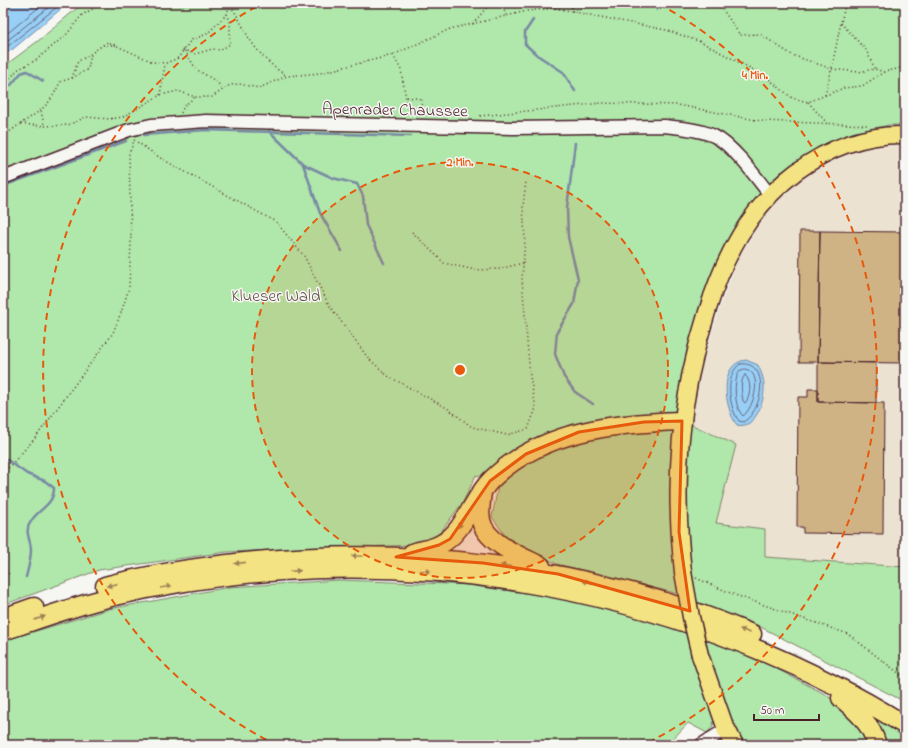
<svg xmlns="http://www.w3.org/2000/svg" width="908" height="748" viewBox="0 0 908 748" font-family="'Indie Flower',sans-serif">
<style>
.built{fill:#ebe2d1}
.green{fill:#b0e7aa;stroke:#7d836a}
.water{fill:#97cff6;stroke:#7889a5}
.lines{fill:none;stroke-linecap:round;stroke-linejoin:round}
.shore{stroke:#69657c;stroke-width:1}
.stream{stroke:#7889a5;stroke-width:2.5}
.building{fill:#d0b385;stroke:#4a1f2b}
.minor-casing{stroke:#4a1f2b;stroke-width:15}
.major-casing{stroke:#4a1f2b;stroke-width:19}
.highway-casing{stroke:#4a1f2b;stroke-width:21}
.path{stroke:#4a1f2b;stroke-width:1.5;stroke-dasharray:1 3;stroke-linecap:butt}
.minor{stroke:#f6f6f2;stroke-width:12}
.major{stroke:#f4e382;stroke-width:16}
.highway{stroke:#f4e382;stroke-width:18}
.major-bridge-casing{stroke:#4a1f2b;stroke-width:19;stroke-linecap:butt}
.major-bridge{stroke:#f4e382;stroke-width:16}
.oneway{fill:#9f8156}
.marked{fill:#e8590c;fill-opacity:0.2;stroke:#e8590c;stroke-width:3;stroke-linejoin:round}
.ring{fill:none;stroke:#e8590c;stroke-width:2;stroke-dasharray:7 5}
.labels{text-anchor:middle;stroke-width:3;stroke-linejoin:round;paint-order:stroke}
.street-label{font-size:17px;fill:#4a1f2b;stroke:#f6f6f2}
.park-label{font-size:17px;fill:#64514b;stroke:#f6f6f2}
.centre{fill:#e8590c;stroke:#f6f6f2;stroke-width:2}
.ring-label{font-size:12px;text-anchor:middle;font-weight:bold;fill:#e8590c;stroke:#f6f6f2;stroke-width:3;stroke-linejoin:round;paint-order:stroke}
</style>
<rect width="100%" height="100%" fill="#f6f6f2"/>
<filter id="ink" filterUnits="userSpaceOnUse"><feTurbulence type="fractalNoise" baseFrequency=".025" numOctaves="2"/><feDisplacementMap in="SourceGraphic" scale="8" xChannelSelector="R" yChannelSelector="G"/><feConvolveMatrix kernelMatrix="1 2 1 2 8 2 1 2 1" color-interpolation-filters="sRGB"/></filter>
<g filter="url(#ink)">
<path class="built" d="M877,144l28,1v422l-140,-10v-28l-49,-6 -26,-99 9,-47 20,-68 19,-50 31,-52 24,-26 42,-25z"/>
<path class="green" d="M83,3h822v122h-16l-37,8 -71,39 -37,41 -21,37 -18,42 -23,82 -10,85 7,135 -122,-30 -50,-26 -15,-21 6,-30 -22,-12 -13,27 -24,32 -23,11 -190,7 -127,18 -96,35v-538l35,-26z
M690,424l46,21 -20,78 49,6v28l140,10v135l-148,-77 -60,-22c-11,-61 -16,-118 -7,-179z
M338,580l137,5 95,15 116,25 28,91 -1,10 -6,7 -19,-10 -21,22h-664v-104l106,-32 121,-22z
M702,636l71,31 52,27 26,20 20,31h-127l-9,-14z
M867,714l38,22v9h-23z"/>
<path class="water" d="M3,3h65l-55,46 -10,6z
M746,360l12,5c3,7 6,13 6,21 1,15 -9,44 -27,39 -13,-17 -19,-62 9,-65z"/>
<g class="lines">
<path class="shore" d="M3,37l41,-34
M3,44l51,-41
M3,50l59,-47
M740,364c31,-4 23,48 3,58l-4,-1c-10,-13 -15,-46 1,-57z
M745,369c19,3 9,39 -2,47 -9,-8 -10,-35 -4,-45z
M745,375c7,6 6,22 0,28l-2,-2c-1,-7 -4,-20 2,-26z"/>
<path class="stream" d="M657,10v-7
M533,20l-8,12v12l12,11 26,17 12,19
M11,85l10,-12 6,-2 16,10
M269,131l34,33 30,14 24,6 6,12 3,29 18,38
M144,135l61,-5 206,6
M575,143l-8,65 1,29 10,42 -4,25 -17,28 -2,22 9,23 11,15 18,12
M303,164l17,49 22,38
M3,186l123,-45
M3,457l24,17 18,7 9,7c0,18 -17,21 -24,35 -6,9 1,17 1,27 0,9 -3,19 -5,27"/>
</g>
<path class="building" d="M800,231h20l-2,131h-19z
M820,231l85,1v131l-87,-1z
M818,362l58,1v40l-58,-1z
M808,389h10v13l66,1 -1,131 -80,-1v-6h-6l1,-130h10z
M903,467h2v59h-3z"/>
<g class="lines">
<defs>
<path id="minor" d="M3,178l126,-48 22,-5 55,-4 307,7 152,-2c16,2 34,3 49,10 20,10 42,41 56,59
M701,745l25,-16"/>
<path id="major" d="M683,572c-10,-91 -4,-173 24,-260 17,-55 42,-104 89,-140 32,-24 68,-38 109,-37
M700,655l26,74"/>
<path id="highway" d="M482,492c-1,10 -3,19 -1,28 4,23 42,37 60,46
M412,553c9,-3 21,-4 29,-9 24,-13 31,-45 50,-64 50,-50 125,-57 191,-59
M105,586c45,-12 93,-19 140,-24 171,-17 348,4 507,72
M3,618l31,-11
M3,631c36,-12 71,-25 108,-34 268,-65 560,-17 794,128
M841,698c16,13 30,26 36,47
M726,729l8,16"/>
</defs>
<use href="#minor" class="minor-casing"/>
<use href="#major" class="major-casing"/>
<use href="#highway" class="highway-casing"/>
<path class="path" d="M502,3l4,13
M572,3v8l32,-8
M704,3l17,4 19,28 20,-1 32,21 40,14 26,3 17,-3 9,3
M230,6c7,8 8,12 13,21 10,21 25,37 44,49
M555,8l111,22 35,12 64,34 27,22 16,4 36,-14 18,-2 22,-14 21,-5
M841,23l25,27 9,19
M473,24l17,-21
M103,45h14
M183,50l12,4 17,-5 9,1 9,-6v-23l-3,-7
M185,51l11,18 21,13 6,8
M393,55l8,15 8,46
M72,78l16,-9 3,-14
M3,88l14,-18 19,-10 31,-26 15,-19 21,-12
M160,95l5,-31
M825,95c9,-30 12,-61 21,-92
M407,97l15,2 -2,17
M808,102l19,21
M41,111l3,14
M181,113l3,-7 11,-9
M480,116l122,-13 76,2 83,16 108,4
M21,124l23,2 24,-1 18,-8 23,2 14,-2 37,-22 18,-4 17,6h17l18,-12 9,-1 20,4 28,-12 33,-3 73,-18 57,-26 77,-18 28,-3 11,-5
M3,135c8,-3 12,-8 19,-12 21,-14 28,-18 38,-41l12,-4 6,-17c12,-5 19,-13 30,-19l45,20 13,1 12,-5 13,-18 16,-6 20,-20 3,-11
M134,140l28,19 114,63 28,34 25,49 39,53 20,18 59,32 25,19 35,8 21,-6 8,-21 -6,-31 -8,-98 3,-39 -2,-34 3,-25
M412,232l32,31 31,7 25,-1 23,-6
M3,474l33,-37 77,-104 9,-23 7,-22 2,-46 -2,-88 5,-13
M3,567l6,7
M696,578l39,17 113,39 57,44"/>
<use href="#minor" class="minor"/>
<use href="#major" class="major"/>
<use href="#highway" class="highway"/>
<defs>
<path id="major-bridge" d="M683,572l8,45 9,38"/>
</defs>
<use href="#major-bridge" class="major-bridge-casing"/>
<use href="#major-bridge" class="major-bridge"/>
</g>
<defs><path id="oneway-solid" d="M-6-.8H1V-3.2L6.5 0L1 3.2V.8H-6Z"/></defs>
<g class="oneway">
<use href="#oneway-solid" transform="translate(461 523) rotate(123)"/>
<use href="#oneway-solid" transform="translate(357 556) rotate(-180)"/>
<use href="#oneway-solid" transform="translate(240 563) rotate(174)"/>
<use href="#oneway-solid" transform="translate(506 566) rotate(-172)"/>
<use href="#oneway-solid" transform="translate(295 571) rotate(-5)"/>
<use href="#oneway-solid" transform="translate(425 571) rotate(4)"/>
<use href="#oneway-solid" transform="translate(588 582) rotate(-166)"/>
<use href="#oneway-solid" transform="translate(112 585) rotate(167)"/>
<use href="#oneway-solid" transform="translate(166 587) rotate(-10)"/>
<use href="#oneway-solid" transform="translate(40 618) rotate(-20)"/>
<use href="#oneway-solid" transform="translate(745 631) rotate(-157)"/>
</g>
</g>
<path class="marked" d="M682,421l-3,111 11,79 -132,-37 -75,-11 -87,-6 43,-12 11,-6 40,-58 36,-27 53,-22 65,-10z"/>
<circle cx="460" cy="370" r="208" fill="#e8590c" fill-opacity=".12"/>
<g class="ring">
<circle cx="460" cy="370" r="208"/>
<path d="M277 745A417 417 0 0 1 261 4M659 4A417 417 0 0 1 643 745"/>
</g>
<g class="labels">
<g class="street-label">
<text transform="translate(395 109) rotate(1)" y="6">Apenrader Chaussee</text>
</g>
<g class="park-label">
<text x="276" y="301">Klueser Wald</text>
</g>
</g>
<circle cx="460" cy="370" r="6" class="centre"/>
<g class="ring-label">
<text x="755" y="79">4 Min.</text>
<text x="460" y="166">2 Min.</text>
</g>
<rect width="908" height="748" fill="none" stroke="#f6f6f2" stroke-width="16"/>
<rect x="8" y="8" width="892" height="732" fill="none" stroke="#4a1f2b" stroke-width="1.5" filter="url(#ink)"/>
<path d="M754 714v6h65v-6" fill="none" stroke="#4a1f2b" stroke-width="2"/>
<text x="760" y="714" font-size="12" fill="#4a1f2b" stroke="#f6f6f2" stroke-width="3" paint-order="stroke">50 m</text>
</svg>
